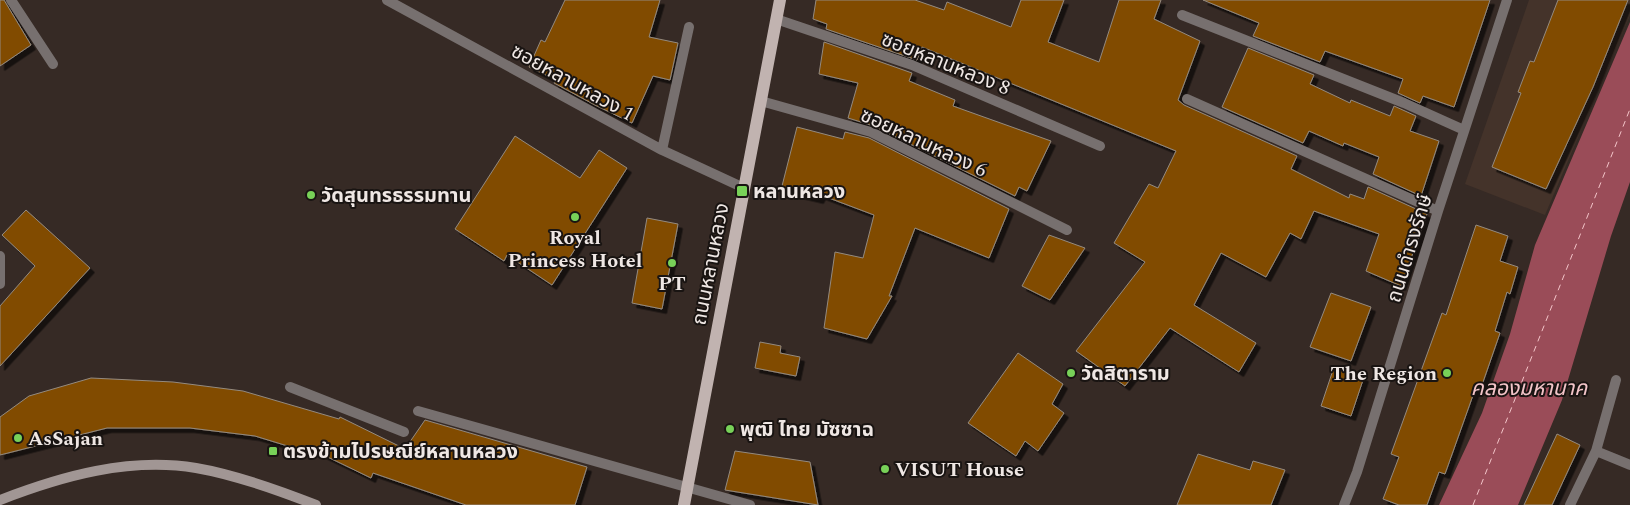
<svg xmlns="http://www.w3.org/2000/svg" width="1630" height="505" viewBox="0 0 1630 505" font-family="Spectral,'Noto Sans Thai',serif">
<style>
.built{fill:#44332a}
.water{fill:#9a4c58}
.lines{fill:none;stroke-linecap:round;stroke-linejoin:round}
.ferry{stroke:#f3c5c9;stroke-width:1;stroke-dasharray:6 5;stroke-linecap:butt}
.building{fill:#814c00;stroke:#948a7f;filter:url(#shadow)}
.minor{stroke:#77706f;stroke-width:10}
.secondary{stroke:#a19694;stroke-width:10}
.primary{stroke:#c1b3b0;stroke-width:12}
.poi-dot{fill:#78d158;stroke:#191412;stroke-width:2}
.labels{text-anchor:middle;stroke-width:4;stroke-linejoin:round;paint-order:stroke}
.street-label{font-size:20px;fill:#efe7e4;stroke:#191412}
.poi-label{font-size:20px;font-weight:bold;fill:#efe7e4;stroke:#191412;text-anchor:start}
.water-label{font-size:21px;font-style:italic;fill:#f3c5c9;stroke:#191412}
</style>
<defs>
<filter id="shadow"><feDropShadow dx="4.5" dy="4.5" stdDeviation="0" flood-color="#0009"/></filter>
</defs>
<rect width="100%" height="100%" fill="#362a25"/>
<path class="built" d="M1529,0h101v15l-85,200 -80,-31z"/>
<path class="water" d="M1630,22v160l-19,54 -49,164 -44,105h-79l43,-92 28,-79 25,-89z"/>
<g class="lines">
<path class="ferry" d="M1473,505l157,-396"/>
</g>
<path class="building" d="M0,0h4l27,45 -31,21z
M565,0h95l-11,37 29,6 -8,37 -17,-4 -21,47 -37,-18 -41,-22 2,-3 -27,-13 12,-27 4,2z
M816,0h99l29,10 3,-8 64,25 10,-27h43l-16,42 51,20 20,-62h42l-7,19 46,22 -22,59 6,5 113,51 -6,13 58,29 1,-4 14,5 4,-12 59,27 -26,72 -35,-15 13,-37 -65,-23 -13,28 -11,-6 -24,44 -45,-24 -27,52 62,38 -17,29 -69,-44 -45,58 -49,-35 69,-89 -31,-19 35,-59 9,4 18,-37 -254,-104 -5,13 -91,-31 1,-5 -14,-5z
M1203,0h287l-36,107 -31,-11 -3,7 -22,-10 5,-14 -78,-28 -5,11 -67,-26 6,-13z
M1558,0h70l-35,87 -47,102 -54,-22 29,-74 -3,-1 12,-31 4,1z
M824,42l88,31 -3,8 46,19 -2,6 98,35 -24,50 -8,-4 -4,9 -141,-70 -26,-8 10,-35 -39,-9z
M1248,48l66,27 -4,9 40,19 1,-3 39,16 4,-10 22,10 -6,15 29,10 -18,55 -48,-22 6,-17 -35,-14 -1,3 -34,-15 -6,12 -81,-36z
M797,127l46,12 2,-7 24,6 140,71 -20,49 -74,-30 -26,68h3l-25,43 -43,-11 11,-76 28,6 11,-43 -53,-20 -2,4 -38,-9z
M515,136l65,42 19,-28 28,18 -75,117 -45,-30 -3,6 -49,-32z
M26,210l64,58 -90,98v-60l35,-40 -33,-31z
M647,218l31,6 -16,85 -30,-6z
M1476,225l32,11 -8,25 18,6 -8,27 -3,-2 -12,39 5,2 -18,52 -5,-1 -32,90 -6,-2 -12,33h-28l-16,-6 16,-42 -8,-3 51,-141 4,2z
M1049,235l36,13 -35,52 -28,-14z
M1331,293l40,14 -20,54 -41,-14z
M760,342l21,4 -1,7 20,4 -4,19 -41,-8z
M1018,353l45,31 -11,20 12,9 -26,38 -13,-10 -9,15 -48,-33z
M1334,367l30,10 -13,39 -30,-10z
M91,378l82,4 70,9 96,28 1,-2 65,32 20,-29 162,47 -12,38h-109l-93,-32 -2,5 -66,-32 -1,5 -49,-15 -65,-8h-83l-107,27v-38l29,-21z
M1557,434l23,11 -28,60h-28z
M735,451l75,11 8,43 -93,-15z
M1198,454l52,16 3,-9 32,9 -14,35h-94z"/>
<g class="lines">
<path class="minor" d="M11,0l42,64
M387,0l275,150 82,38
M1182,15l222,88 60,27
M776,19l136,46 188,81
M1187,99l251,112
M761,101l110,31 196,98
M662,150l27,-123
M0,256v28
M290,387l114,45
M418,411l332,94
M1596,451l34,14
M1344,505l13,-33 81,-261 69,-211
M1570,505l26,-54 20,-71"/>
<path class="secondary" d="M0,500c62,-24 129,-43 196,-32 41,7 82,22 120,37"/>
<path class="primary" d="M684,505l96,-505"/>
</g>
<g class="poi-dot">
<rect x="736" y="185" width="12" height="12" rx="2.5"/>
<circle cx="311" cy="195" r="5"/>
<circle cx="575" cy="217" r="5"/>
<circle cx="672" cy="263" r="5"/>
<circle cx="1071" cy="373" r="5"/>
<circle cx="1447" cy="373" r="5"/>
<circle cx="730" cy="429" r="5"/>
<circle cx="18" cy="438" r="5"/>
<rect x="268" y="446" width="10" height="10" rx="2.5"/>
<circle cx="885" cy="469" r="5"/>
</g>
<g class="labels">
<g class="street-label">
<text transform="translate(946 63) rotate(22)" y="7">ซอยหลานหลวง 8</text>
<text transform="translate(573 82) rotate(29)" y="7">ซอยหลานหลวง 1</text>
<text transform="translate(924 142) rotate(25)" y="7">ซอยหลานหลวง 6</text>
<text transform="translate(1409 248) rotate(-73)" y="7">ถนนดำรงรักษ์</text>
<text transform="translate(710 264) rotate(-79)" y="7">ถนนหลานหลวง</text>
</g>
<g class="poi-label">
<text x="753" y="198">หลานหลวง</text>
<text x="321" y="202">วัดสุนทรธรรมทาน</text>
<text x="575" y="244" text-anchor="middle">Royal<tspan x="575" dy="23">Princess Hotel</tspan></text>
<text x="672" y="290" text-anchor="middle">PT</text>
<text x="1081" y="380">วัดสิตาราม</text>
<text x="1437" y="380" text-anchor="end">The Region</text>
<text x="740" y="436">พุฒิ ไทย มัซซาฉ</text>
<text x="28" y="445">AsSajan</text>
<text x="283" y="458">ตรงข้ามไปรษณีย์หลานหลวง</text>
<text x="895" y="476">VISUT House</text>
</g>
<g class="water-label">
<text x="1529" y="395">คลองมหานาค</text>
</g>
</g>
</svg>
